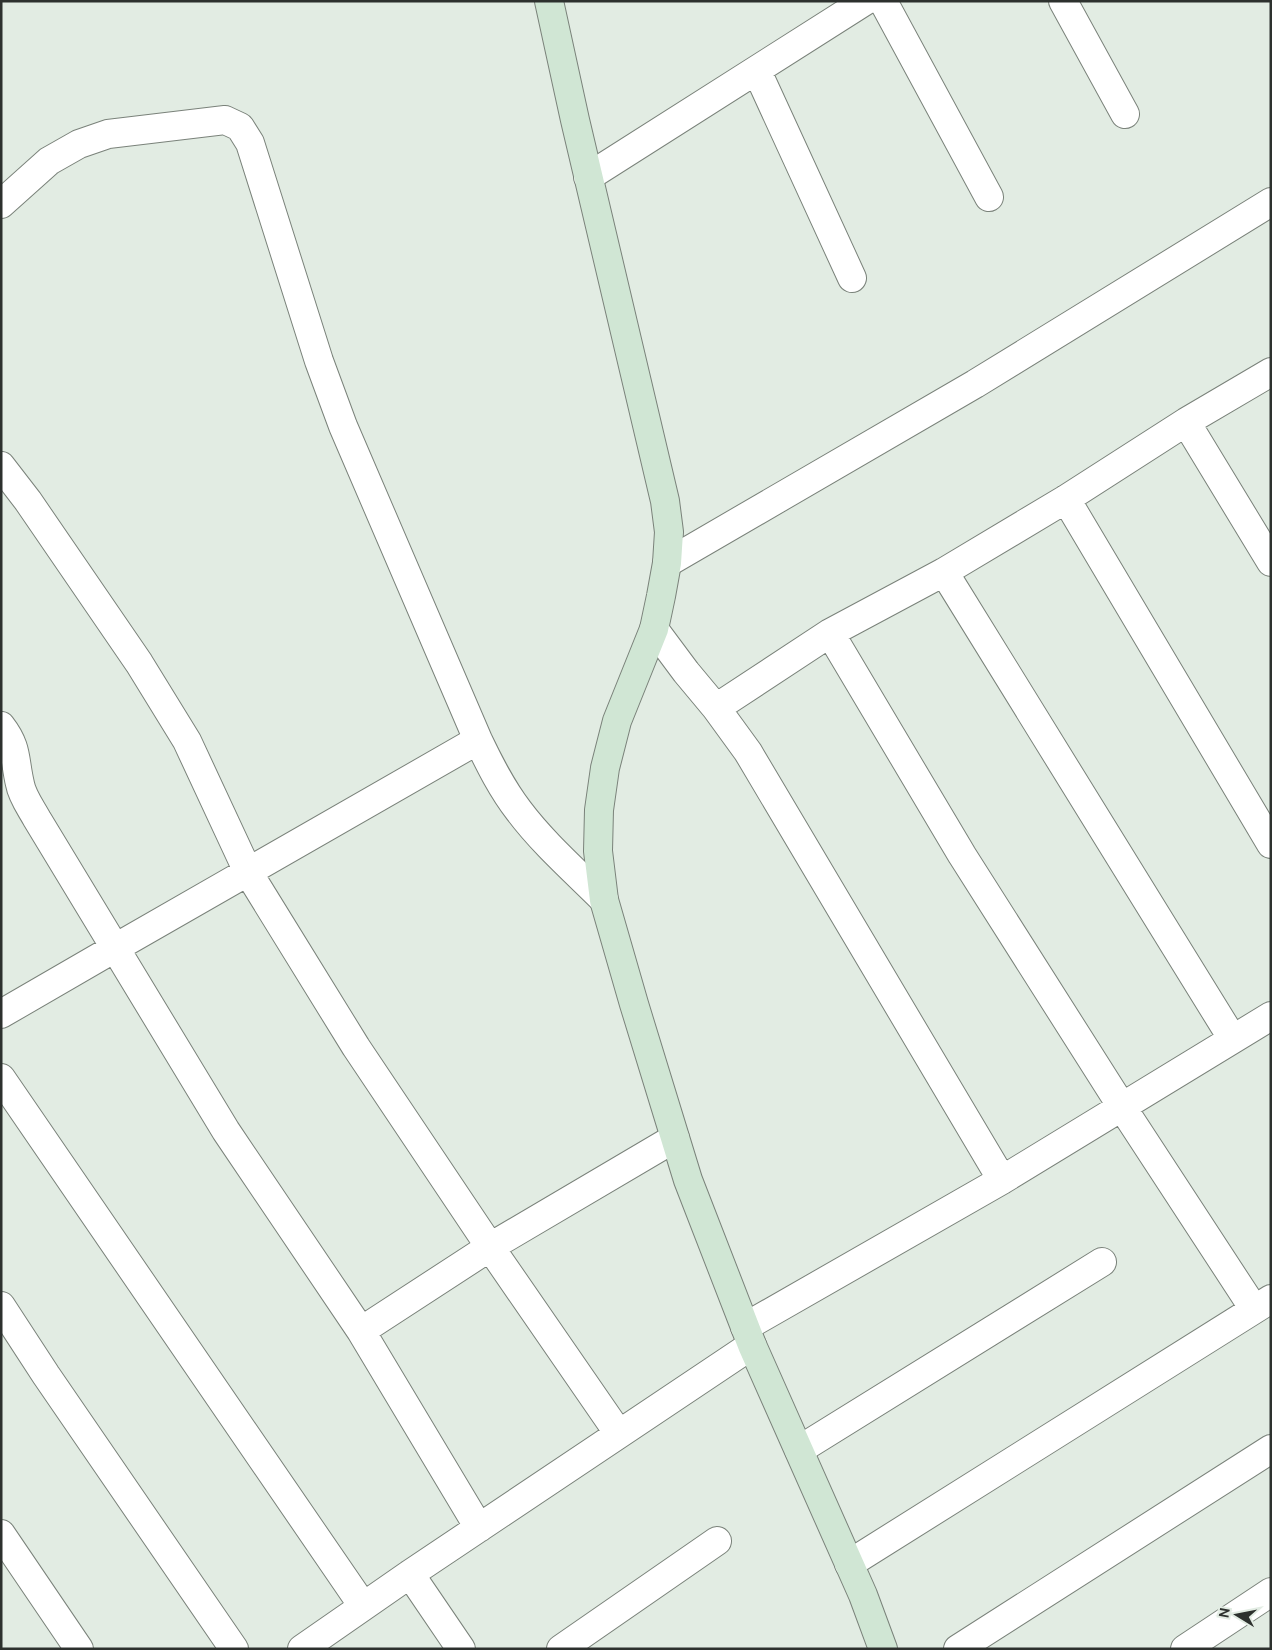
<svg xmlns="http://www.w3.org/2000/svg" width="1272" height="1650" viewBox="0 0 1272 1650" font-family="Cabin,sans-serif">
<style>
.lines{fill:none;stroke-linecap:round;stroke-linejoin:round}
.street-casing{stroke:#7a827a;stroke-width:30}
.secondary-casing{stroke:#7a827a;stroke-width:30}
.street{stroke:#fff;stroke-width:28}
.secondary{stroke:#d0e6d4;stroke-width:28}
</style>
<rect width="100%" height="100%" fill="#e2ece3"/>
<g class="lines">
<defs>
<path id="street" d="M883,1l106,196
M1063,1l62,113
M757,71l95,207
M588,177l277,-176
M1,204l48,-43 30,-17 29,-10 117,-14 15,7 10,16 69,218 24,65 135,314c12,25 24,49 41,71 24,32 56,60 85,89
M1186,422l85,140
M1,466l27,35 111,162 48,78 61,131 108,175 134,200 129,187
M1066,499l205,345
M667,563l308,-179 296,-182
M944,572l288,466
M654,629l32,43 30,36 32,44 254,428
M830,633l132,222 160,252 132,202
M716,708l114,-75 114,-61 122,-73 120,-77 85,-50
M1,726c17,22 13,33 19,58 2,12 11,24 17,35l189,312 135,200 118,197
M1,1014l114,-66 363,-208
M1,1078l362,528
M1,1306l45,69 188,274
M745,1327l257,-147 269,-164
M361,1331l129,-84 185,-109
M799,1450l303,-188
M1,1534l78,115
M849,1564l422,-265
M410,1574l51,75
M302,1649l108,-75 342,-229
M561,1649l156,-108
M958,1649l313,-200
M1185,1649l86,-57"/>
<path id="secondary" d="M549,1l26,119 90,381 4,31 -2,31 -6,33 -7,33 -37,92 -12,47 -6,42 -1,41 6,49 30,104 54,176 64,165 111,250 20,54"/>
</defs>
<use href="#street" class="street-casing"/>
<use href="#secondary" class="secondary-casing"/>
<use href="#street" class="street"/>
<use href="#secondary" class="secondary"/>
</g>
<rect width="1272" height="1650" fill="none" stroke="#2d312e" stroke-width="5"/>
<g transform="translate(1237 1615) rotate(280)" stroke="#e2ece3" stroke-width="4" paint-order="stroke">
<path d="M0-4L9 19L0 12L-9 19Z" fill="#2d312e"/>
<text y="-8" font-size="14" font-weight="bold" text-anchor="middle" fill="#2d312e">N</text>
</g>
</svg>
